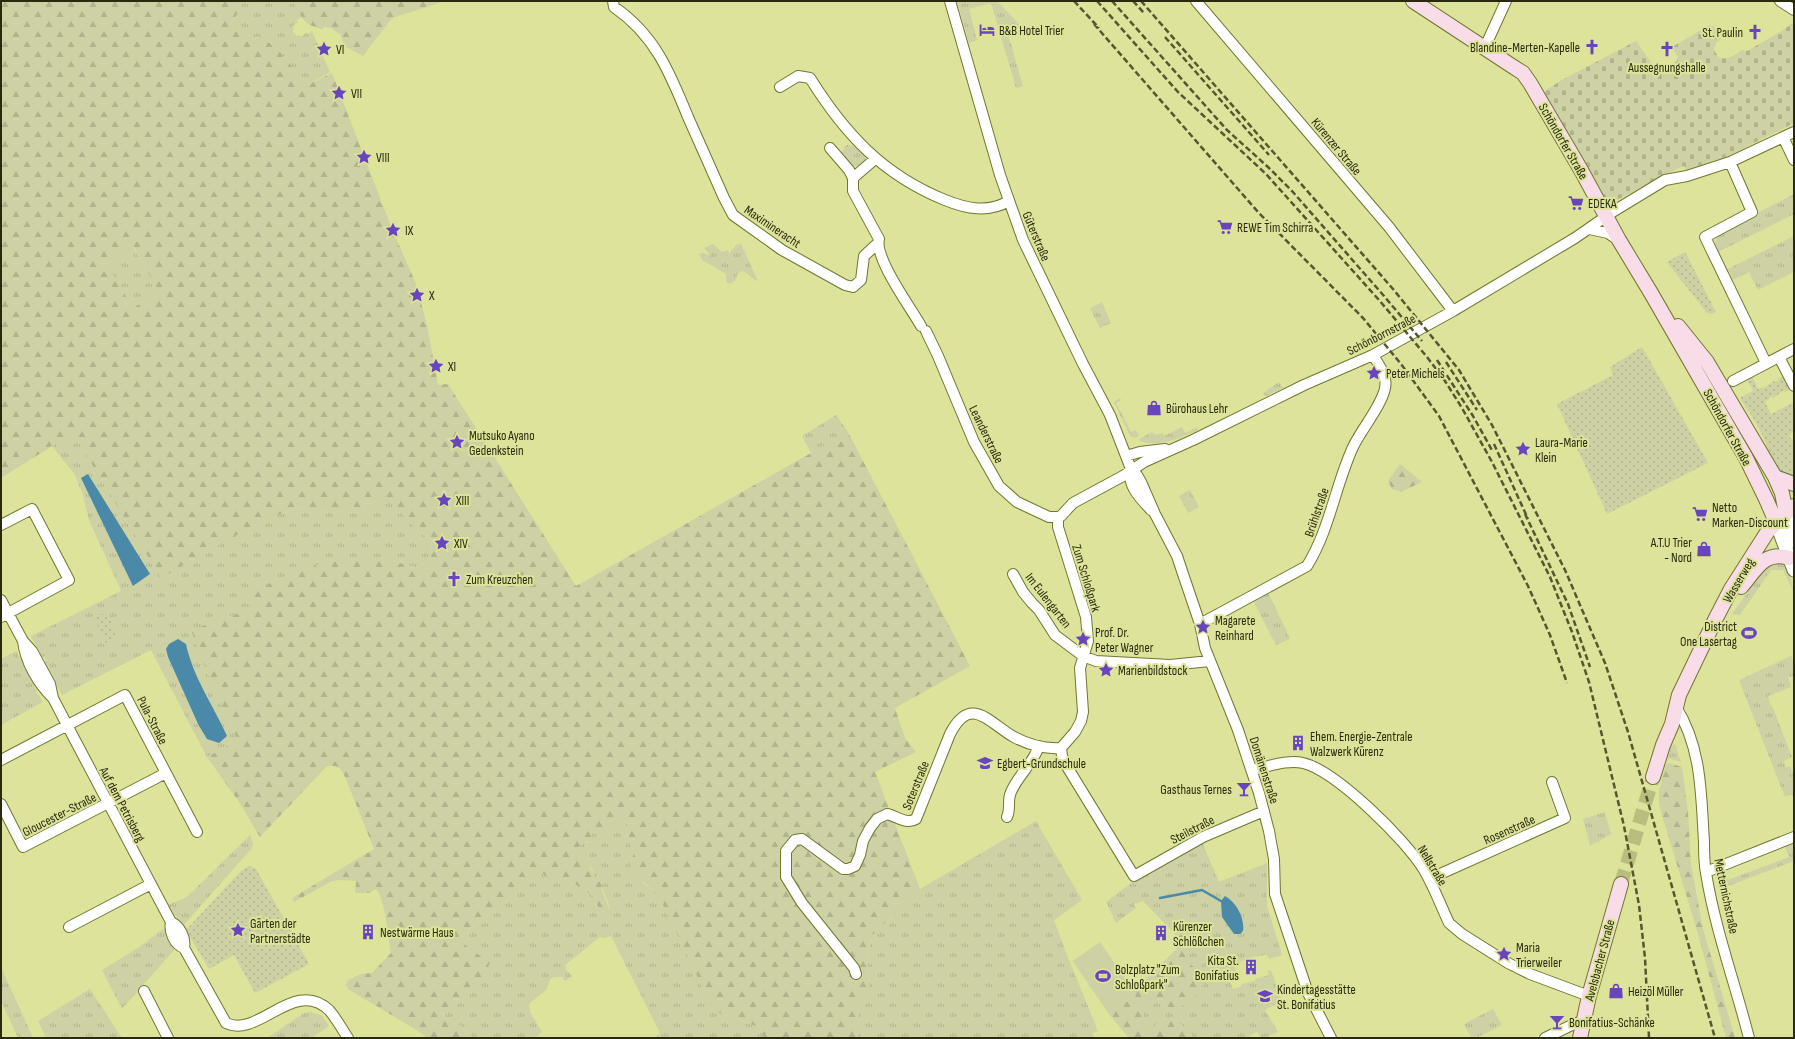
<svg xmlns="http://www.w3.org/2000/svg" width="1795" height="1039" viewBox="0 0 1795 1039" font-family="'Sofia Sans Condensed',sans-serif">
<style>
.grass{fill:url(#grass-tufts);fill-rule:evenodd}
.forest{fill:url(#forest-firs);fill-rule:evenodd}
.cemetery{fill:url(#cemetery-stones)}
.garden{fill:url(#garden-dots)}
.pitch{fill:#cdd1a4}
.water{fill:#4a89a8}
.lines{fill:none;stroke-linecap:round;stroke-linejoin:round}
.stream{stroke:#4a89a8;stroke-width:2.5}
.secondary-tunnel{stroke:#b9be7e;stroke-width:14;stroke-dasharray:14 7;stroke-linecap:butt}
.minor-casing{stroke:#72762f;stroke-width:12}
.tertiary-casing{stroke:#72762f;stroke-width:15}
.secondary-casing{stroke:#72762f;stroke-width:16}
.minor{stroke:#fff;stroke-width:10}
.tertiary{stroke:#fff;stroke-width:13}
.secondary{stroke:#f8dde9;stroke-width:14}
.rail{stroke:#55572f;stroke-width:2.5;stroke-dasharray:6 3;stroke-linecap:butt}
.labels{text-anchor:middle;stroke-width:4;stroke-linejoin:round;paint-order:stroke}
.poi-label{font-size:13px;fill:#292a0d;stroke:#dde39a;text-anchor:start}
.street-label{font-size:13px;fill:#292a0d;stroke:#dde39a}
</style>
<defs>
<pattern id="grass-tufts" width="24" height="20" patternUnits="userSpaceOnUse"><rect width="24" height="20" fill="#cdd1a4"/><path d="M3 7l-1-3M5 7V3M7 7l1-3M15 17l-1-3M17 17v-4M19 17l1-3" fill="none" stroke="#b0b48c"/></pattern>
<pattern id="forest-firs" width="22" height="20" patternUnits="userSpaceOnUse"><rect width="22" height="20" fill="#cdd1a4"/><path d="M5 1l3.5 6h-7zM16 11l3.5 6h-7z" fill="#b0b48c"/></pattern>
<pattern id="cemetery-stones" width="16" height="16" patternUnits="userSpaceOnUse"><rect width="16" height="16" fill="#cdd1a4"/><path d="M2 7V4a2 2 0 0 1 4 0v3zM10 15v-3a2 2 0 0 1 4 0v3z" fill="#b0b48c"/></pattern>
<pattern id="garden-dots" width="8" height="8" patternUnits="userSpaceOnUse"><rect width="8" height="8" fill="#cdd1a4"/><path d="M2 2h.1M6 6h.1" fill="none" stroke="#b0b48c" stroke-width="1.8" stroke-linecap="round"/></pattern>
</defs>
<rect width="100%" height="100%" fill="#dde39a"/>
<path class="grass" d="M243,1h50l9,16 -5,3 1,2 -6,5 2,2 -2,2 5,5 2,-1 2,2 6,-5 1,2 4,-3 18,41 -23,13 -5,-1 -10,-18 -13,-15 -9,-9 -13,-5 -4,3 -6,-8 -14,-2 -2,-8 8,-10 2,-10z
M957,1h40l25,26 -8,2 2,6 -7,2 14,49 -7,2 -25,-85 -22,6 8,31 -8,3z
M848,145l7,1 11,11 -1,6 -8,3 -9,-1 -7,-11 4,-8z
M1794,194v20l-76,38 -3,-10 4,-9z
M1794,236v36l-36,18 -9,-18 -16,8 -5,-11z
M713,244l9,8 6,-2 1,4 7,-9 5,-1 17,37c-8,-2 -9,-9 -17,-10l-4,3 -1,6 -6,4 -4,-2v-8l-24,-14 -3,-6 4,-1 8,3 -7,-8z
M133,247l27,45 -28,16 -26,-45z
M1102,302l9,21 -11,5 -10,-20z
M1279,382l4,6 -17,8 -3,-3z
M1120,398l1,2 -5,3 15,29 5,-2 3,6 -4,2 -5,-2 -16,-34z
M836,415l12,17 -37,21 -9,-17z
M1182,427l3,6 12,-6 1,3c-18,8 -42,19 -60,10l14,-8 4,3 7,-2 1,3z
M73,433l18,28 144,75 58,-28 66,5 24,-20 37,40 12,8 -2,27 -7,1 -46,-12h-34l-94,53 -58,20 20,52 27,58 -31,17 -56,-107 -89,45 -18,-33 2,-2 -2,-3h-2l-11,-21 90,-45 -32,-71 -6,-25 -8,-20 -23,-29zM88,474l61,99 -15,13 -52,-108zM186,644c4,20 12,36 22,53l-10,28 -30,-68 -2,-8z
M1190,490l9,17 -11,6 -9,-17z
M1772,563h9l8,8 5,22 -11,-23h-12l-31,45 -8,-1 31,-43z
M1268,592l22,47 -14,6 -23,-45z
M16,651l21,39 -1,2 7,10 -42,23v-66z
M1791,656l3,7v13l-6,1 3,10 -23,9 2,8 3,4 19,49 -8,4 2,7 4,-2 4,10v23l-2,-5 -7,3 -46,-117z
M1675,744l6,18 -14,-4 4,-12z
M1605,812l6,22 -11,7 -10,4 -7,-26z
M613,819l14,4 -1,9 8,21 -3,7 12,23 11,9 9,13 51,106 47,17 2,10h-109l6,-5 -49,-97 -7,2 -4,-1 -35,28 2,6 5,5 -7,5 -3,-4h-8l-4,2 -3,10 -18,15 1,8 12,20 -7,6h-62l-12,-12 -13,-6 -7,-8 5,-1 5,-12 12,1 15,-15 -22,-45 86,-67 24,5 27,18 2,8 6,6 -2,3 2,3 5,1 4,-6c-1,-12 -8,-16 -9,-31l-7,-3 -2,-9 -12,-9 -2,-12 5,-4h4l4,-9 20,-10z
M1036,821l46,79 -28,20 13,35 31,76 -6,2 2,5h-236v-32l11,-14 -2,-31 4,-25 49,-47z
M250,835l3,9 -1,4 -69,78 -15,-21 19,-8z
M1794,840v21l-71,27 -2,-20h1l6,12 61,-23 -5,-13z
M1202,842l17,40 48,-19v43l15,49 -13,4 -2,-5 -10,3 -1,-1 -22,8 2,7 -9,3 6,15 9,-3 -1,-2 14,-3v-2l14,-4 -2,-4 4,-1 11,31 -17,9 13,22 -13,6h-4l-4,-6 -12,6h-116l-20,-24 -36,-53 27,-19 33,49 44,-42 -2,-3 1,-1 -4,-5 5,-4 -34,-35 -9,3 2,4 -20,15 -10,-21 34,-26z
M164,928l11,21 -53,60 -20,-39 39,-24z
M1,967l32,71h-15l-17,-37z
M90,989l32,49h-76l-8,-17z
M1493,1009l9,16 -26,13h-5l-7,-14z
M310,1012l12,4 7,10 -18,12h-44l37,-25z"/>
<path class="forest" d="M1,1h242l-2,1 -2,10 -8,10 2,8 5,1 6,-2 9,11 9,-4 17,15 13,15 10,18 5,1 25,-12 60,156 25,57 11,44 10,55 10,-1 128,202 272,-154 122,234 -75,42 10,30 11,14 -41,20 45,117 -49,47 -4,25 2,31 -11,14v32h-95l-2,-10 -47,-17 -51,-106 -9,-13 -24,-23 1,-9 3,-7 -8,-21 1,-9 -14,-4 -2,5 -7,7h-7l-6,3 -1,6 -12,7 2,12c9,3 11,10 14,18l7,3 1,11 8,20 -4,6h-5l-2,-4 2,-3 -8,-10v-4l-27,-18 -19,-2 -5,-3 -85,66 33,24 -12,22 -15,15 -11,-1v9l-11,5 7,7 13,6 12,12h-46l-9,-7 -70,-42 -2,-4 2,-5 13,-6 11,-1 19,-20c-4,-21 -4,-42 -13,-62l-3,-2 -5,4h-15l1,-12 -16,-1 -8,1 -38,21 -2,-4 82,-49 -29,-72c-5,-10 -7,-12 -18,-11l-67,71 -21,-35 -32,-45 31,-17 -27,-58 -20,-52 57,-20 6,-20 79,-31 10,-2h34l46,12 7,-1 2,-27 -12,-8 -37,-39 -24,19 -66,-5 -58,28 -74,42 -88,-145 -72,45zM134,247l25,45 -26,16 -27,-45z
M293,1h146v2l-47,15 -29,38 -19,-10 -3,-11 -10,-7 -7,-1 -2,3c-4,-3 -7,-3 -12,-5 -8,-4 -13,-16 -17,-24z
M1400,464l22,18 -21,10 -9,-3 -4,-8z
M1669,763l13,4 6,44 3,54 12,64 32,109h-9l-28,-104 -39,-129v-15l7,-26z
M1181,935h5l8,9 -5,6v5l-2,2v6c7,4 17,8 18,18 -8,15 -19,29 -38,28l-4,-4 1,-7 -8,4 -11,-3 -2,31 13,-5 8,-8c17,3 20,10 30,21h-65l-20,-24 26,-18 -2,-4 44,-43 -5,-9z"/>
<path class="cemetery" d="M1792,23l2,4v96l-66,33 -42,14 -2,-4 -5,2 -70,36 -67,-111 18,-12 76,-40 23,33 18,-13 1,-4 -6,-10 38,-22 4,2 7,12 -5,4 -2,7 5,8c11,1 14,-2 23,-8l5,1 38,-22z"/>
<path class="garden" d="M1685,252l31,60 -4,2 -5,-1 -40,-51z
M1642,347l66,116 -101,51 -50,-110 56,-29 -3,-8z
M1752,376l6,13 5,-2 1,1 10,-7 1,1 4,-2 -1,-1 5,-3 6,14 -4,2 -1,-2 -11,8 -1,-2 -7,6 6,12 23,-12v27l-5,8 5,4v37l-13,-6 -8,-9 -10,-27 -10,-18 -13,-20 13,-7 -6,-12z
M107,612l11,25 -13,6 -10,-26z
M249,866l7,3 53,95 -54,29 -21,-38 -25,14 -23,-39 54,-58 5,-4z"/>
<path class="pitch" d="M1100,942l36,54 -27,18 -36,-53z"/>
<path class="water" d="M88,474l62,100 -17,12 -52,-108z
M178,639l8,5c7,33 27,61 41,92l-8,7 -12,-4 -9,-15 -30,-67 -2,-8 3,-5z
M1225,896c11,6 20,22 18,35l-3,3h-6l-12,-17 -1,-16z"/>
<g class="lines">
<path class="stream" d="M1160,898l42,-8 19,11"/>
<path class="secondary-tunnel" d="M1621,884l32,-107"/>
<defs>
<path id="minor" d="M613,1l1,6c41,28 56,66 74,110 12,27 24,54 36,81l9,17 49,35 63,35 8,2 8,-7 3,-24 13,-12
M950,1l50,174 23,65 60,124 27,51 21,54
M1196,1l193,226 64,84
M1780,1l14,9
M1485,47l21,-46
M780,87l18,-11 12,2c35,56 73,97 135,122 22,9 43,13 64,1
M1783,137l11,23
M830,148l19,22 4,8 22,-19
M1730,162l22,50 -47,25 61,126
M853,178v13l26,48c-5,19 32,69 42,87
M1589,229l19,4 10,7
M926,331l12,25 36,86 25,44 18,16 32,15h9
M1779,357l15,29
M1733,381l61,-32
M1126,456l14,-4 25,-3
M1131,469l6,6 4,7 14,32 22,42 7,21 16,47 5,24 33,82 21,63 10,38 5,28 1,35 33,99 23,45
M1131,469c-4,17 9,29 20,41
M1,525l31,-16 37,71 -68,37
M1013,574l10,18 9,11 7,7 16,25 28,21 13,5 74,4 40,-4
M1,600l22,41 9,10 18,33 3,14 14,27 104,197c-2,10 3,22 13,26l42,75c32,16 68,-46 103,-13 7,8 13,19 19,28
M1200,624l107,-58c23,-37 28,-80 46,-119 8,-17 29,-42 32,-59 3,-12 -7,-24 -12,-33
M23,641c2,20 15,43 30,57
M1676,707c26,41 25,88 28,135 0,10 0,21 2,31 9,56 29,110 43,165
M1,760l124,-65 72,137
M1252,770c15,-3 36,-11 51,-7 33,8 103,77 121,107 10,17 17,36 25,53l13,11 46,29 22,11 59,22
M1,804l22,43 143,-74
M1264,811l-61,26 -69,39 -68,-111 -4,-9 -1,-8 14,-16 6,-11 2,-9 -3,-44 8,-27 -2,-24 -28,-90v-10l3,-1 12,-13 50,-27 21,-14 49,-22 111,-55 69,-30 80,-44 122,-73 39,-27 51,-31 22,-4 43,-14 64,-30
M1007,817c4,-8 0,-17 4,-25 7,-17 22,-28 28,-46
M1706,872l88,-35
M1429,879l136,-61 -13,-36
M171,922c9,4 15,16 13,26
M69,927l82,-43
M856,974l-2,-6 -52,-65 -16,-26v-26l9,-11 7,-1 41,30h5l7,-3 5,-11 3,-14 7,-13 7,-9 10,-5c10,2 19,11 29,5l34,-85c21,-41 40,-10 64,3 15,8 31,12 47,11
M144,991l24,47
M1545,1038l31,-15 8,-1"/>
<path id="tertiary" d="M1786,513l8,28
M1776,522l18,48"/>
<path id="secondary" d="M1413,1l99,65 11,7 7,10 51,87 38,70 32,53 95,165 20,41 10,23
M1678,326l29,36 68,115 7,16 4,20
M1775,477l19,7
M1741,587c15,-17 23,-37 48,-29
M1653,777l10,-32 9,-21 7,-29 36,-75 16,-31 37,-58 26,-25
M1580,1038l9,-42 32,-112"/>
</defs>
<use href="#minor" class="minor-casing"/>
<use href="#tertiary" class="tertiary-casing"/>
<use href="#secondary" class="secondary-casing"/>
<use href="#minor" class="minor"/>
<use href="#tertiary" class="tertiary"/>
<use href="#secondary" class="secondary"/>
<path class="rail" d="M1074,1l25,27
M1097,1l81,91 88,82 113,126 48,57 18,24 17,27 30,54 58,115 22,55 17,50 35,144 15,79 6,53 4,80
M1112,1l115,129 41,37 24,24 92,105 38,45
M1133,1l11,12
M1141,1l252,288 66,81 33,55 73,145 40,93 23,69 87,306
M1094,24l164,188 105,106 38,46 38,52 89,170 22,49 17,48
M1165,37l104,118
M1437,360l36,56 20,36
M1446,362l31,48
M1494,444l34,75
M1525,514l43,90 22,63"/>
</g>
<defs>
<symbol id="hotel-bare" viewBox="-9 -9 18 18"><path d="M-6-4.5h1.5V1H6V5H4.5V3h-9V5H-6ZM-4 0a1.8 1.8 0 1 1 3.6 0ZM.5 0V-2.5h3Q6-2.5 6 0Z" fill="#6845bd" stroke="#dde39a" stroke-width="2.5" paint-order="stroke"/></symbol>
<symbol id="church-bare" viewBox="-9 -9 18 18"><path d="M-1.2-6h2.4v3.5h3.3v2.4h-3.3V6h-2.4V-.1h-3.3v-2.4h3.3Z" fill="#6845bd" stroke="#dde39a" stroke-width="2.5" paint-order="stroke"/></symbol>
<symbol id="sight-bare" viewBox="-9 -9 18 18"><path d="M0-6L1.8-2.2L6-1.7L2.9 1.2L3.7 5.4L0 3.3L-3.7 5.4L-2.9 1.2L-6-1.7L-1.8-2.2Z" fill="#6845bd" stroke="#dde39a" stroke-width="2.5" paint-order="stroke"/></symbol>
<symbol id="supermarket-bare" viewBox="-9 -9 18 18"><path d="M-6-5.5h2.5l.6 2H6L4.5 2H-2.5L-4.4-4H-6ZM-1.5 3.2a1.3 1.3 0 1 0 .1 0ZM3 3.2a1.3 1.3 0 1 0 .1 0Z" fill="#6845bd" stroke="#dde39a" stroke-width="2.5" paint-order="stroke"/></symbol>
<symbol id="shop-bare" viewBox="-9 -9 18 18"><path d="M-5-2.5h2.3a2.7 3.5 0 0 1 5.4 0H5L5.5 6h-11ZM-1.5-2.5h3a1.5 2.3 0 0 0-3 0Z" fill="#6845bd" stroke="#dde39a" stroke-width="2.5" paint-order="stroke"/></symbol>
<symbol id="stadium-bare" viewBox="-9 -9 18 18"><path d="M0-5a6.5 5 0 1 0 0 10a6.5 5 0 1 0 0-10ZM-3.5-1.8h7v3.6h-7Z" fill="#6845bd" stroke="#dde39a" stroke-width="2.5" paint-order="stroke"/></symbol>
<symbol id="building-bare" viewBox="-9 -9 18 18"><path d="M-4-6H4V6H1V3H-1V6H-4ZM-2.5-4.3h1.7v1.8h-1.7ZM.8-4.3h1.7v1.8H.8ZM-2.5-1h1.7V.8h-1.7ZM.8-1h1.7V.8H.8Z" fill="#6845bd" stroke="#dde39a" stroke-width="2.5" paint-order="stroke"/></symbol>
<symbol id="school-bare" viewBox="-9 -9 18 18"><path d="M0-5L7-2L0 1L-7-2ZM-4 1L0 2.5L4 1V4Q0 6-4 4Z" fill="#6845bd" stroke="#dde39a" stroke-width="2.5" paint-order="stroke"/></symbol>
<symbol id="bar-bare" viewBox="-9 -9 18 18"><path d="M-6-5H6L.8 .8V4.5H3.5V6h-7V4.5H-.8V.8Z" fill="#6845bd" stroke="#dde39a" stroke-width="2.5" paint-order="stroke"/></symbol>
</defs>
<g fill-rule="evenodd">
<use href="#hotel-bare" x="976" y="19" width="22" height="22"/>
<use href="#church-bare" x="1744" y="21" width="22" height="22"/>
<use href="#church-bare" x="1581" y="36" width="22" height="22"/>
<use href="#sight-bare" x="313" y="38" width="22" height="22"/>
<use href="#church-bare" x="1656" y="38" width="22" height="22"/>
<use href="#sight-bare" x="328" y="82" width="22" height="22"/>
<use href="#sight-bare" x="353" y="146" width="22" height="22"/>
<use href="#supermarket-bare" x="1565" y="192" width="22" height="22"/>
<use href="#supermarket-bare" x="1214" y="216" width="22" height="22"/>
<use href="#sight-bare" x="382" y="219" width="22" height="22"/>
<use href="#sight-bare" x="406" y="284" width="22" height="22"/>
<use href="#sight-bare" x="425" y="355" width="22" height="22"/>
<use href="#sight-bare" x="1363" y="362" width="22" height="22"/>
<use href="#shop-bare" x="1143" y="397" width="22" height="22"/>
<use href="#sight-bare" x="446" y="431" width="22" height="22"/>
<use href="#sight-bare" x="1512" y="438" width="22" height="22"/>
<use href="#sight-bare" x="433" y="489" width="22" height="22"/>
<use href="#supermarket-bare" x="1689" y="503" width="22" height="22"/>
<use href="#sight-bare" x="431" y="532" width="22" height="22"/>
<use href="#shop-bare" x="1693" y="538" width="22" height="22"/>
<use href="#church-bare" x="443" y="568" width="22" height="22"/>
<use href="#sight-bare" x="1192" y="616" width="22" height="22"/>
<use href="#stadium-bare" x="1738" y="622" width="22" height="22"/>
<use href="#sight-bare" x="1072" y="628" width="22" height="22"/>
<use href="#sight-bare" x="1095" y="659" width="22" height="22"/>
<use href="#building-bare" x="1287" y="732" width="22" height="22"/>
<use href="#school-bare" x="974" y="752" width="22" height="22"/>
<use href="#bar-bare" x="1233" y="778" width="22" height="22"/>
<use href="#sight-bare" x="227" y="919" width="22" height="22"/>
<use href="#building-bare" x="357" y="921" width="22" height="22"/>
<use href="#building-bare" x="1150" y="922" width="22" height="22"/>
<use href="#sight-bare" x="1493" y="943" width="22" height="22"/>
<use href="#building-bare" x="1240" y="956" width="22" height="22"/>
<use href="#stadium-bare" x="1092" y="965" width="22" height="22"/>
<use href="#shop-bare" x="1605" y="980" width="22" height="22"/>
<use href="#school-bare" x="1254" y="985" width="22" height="22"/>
<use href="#bar-bare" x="1546" y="1011" width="22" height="22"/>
</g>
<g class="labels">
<g class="poi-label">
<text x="999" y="35">B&amp;B Hotel Trier</text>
<text x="1743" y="37" text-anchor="end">St. Paulin</text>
<text x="1580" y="52" text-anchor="end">Blandine-Merten-Kapelle</text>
<text x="336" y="54">VI</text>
<text x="1667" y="72" text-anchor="middle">Aussegnungshalle</text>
<text x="351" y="98">VII</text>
<text x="376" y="162">VIII</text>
<text x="1588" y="208">EDEKA</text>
<text x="1237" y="232">REWE Tim Schirra</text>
<text x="405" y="235">IX</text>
<text x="429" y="300">X</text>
<text x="448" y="371">XI</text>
<text x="1386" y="378">Peter Michels</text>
<text x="1166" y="413">Bürohaus Lehr</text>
<text x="469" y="440">Mutsuko Ayano<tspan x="469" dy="15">Gedenkstein</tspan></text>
<text x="1535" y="447">Laura-Marie<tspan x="1535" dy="15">Klein</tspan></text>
<text x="456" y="505">XIII</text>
<text x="1712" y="512">Netto<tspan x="1712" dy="15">Marken-Discount</tspan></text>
<text x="1692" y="547" text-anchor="end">A.T.U Trier<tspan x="1692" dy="15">- Nord</tspan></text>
<text x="454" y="548">XIV</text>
<text x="466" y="584">Zum Kreuzchen</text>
<text x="1215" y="625">Magarete<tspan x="1215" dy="15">Reinhard</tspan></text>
<text x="1737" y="631" text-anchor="end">District<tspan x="1737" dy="15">One Lasertag</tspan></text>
<text x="1095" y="637">Prof. Dr.<tspan x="1095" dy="15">Peter Wagner</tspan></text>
<text x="1118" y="675">Marienbildstock</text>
<text x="1310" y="741">Ehem. Energie-Zentrale<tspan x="1310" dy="15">Walzwerk Kürenz</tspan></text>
<text x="997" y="768">Egbert-Grundschule</text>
<text x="1232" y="794" text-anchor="end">Gasthaus Ternes</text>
<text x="250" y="928">Gärten der<tspan x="250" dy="15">Partnerstädte</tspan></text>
<text x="1173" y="931">Kürenzer<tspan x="1173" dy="15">Schlößchen</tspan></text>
<text x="380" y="937">Nestwärme Haus</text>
<text x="1516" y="952">Maria<tspan x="1516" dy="15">Trierweiler</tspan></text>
<text x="1239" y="965" text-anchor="end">Kita St.<tspan x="1239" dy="15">Bonifatius</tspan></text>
<text x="1115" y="974">Bolzplatz "Zum<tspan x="1115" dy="15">Schloßpark"</tspan></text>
<text x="1277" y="994">Kindertagesstätte<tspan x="1277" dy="15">St. Bonifatius</tspan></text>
<text x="1628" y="996">Heizöl Müller</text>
<text x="1569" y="1027">Bonifatius-Schänke</text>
</g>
<g class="street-label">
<text transform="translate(1564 141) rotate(60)" y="5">Schöndorfer Straße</text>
<text transform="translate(1337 146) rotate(50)" y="5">Kürenzer Straße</text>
<text transform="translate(773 226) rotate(34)" y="5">Maximineracht</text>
<text transform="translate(1037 236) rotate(67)" y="5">Güterstraße</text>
<text transform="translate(1381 334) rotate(-27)" y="5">Schönbornstraße</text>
<text transform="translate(1728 427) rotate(61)" y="5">Schöndorfer Straße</text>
<text transform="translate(987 434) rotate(64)" y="5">Leanderstraße</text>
<text transform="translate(1316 512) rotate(-71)" y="5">Brühlstraße</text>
<text transform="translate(1087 578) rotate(73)" y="5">Zum Schloßpark</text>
<text transform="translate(1738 580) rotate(-59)" y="5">Wasserweg</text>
<text transform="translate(1049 600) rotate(52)" y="5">Im Eulengarten</text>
<text transform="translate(153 720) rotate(63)" y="5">Pula-Straße</text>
<text transform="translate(1265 770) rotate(72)" y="5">Domänenstraße</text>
<text transform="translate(915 785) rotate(-68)" y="5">Soterstraße</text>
<text transform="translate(123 804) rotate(62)" y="5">Auf dem Petrisberg</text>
<text transform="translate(59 814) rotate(-27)" y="5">Gloucester-Straße</text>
<text transform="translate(1192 829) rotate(-27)" y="5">Steilstraße</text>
<text transform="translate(1509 829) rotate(-24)" y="5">Rosenstraße</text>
<text transform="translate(1433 865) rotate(59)" y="5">Nellstraße</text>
<text transform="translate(1727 896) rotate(78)" y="5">Metternichstraße</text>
<text transform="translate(1599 960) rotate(-75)" y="5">Avelsbacher Straße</text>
</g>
</g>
<rect width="1795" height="1039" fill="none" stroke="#292a0d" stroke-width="4"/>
</svg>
